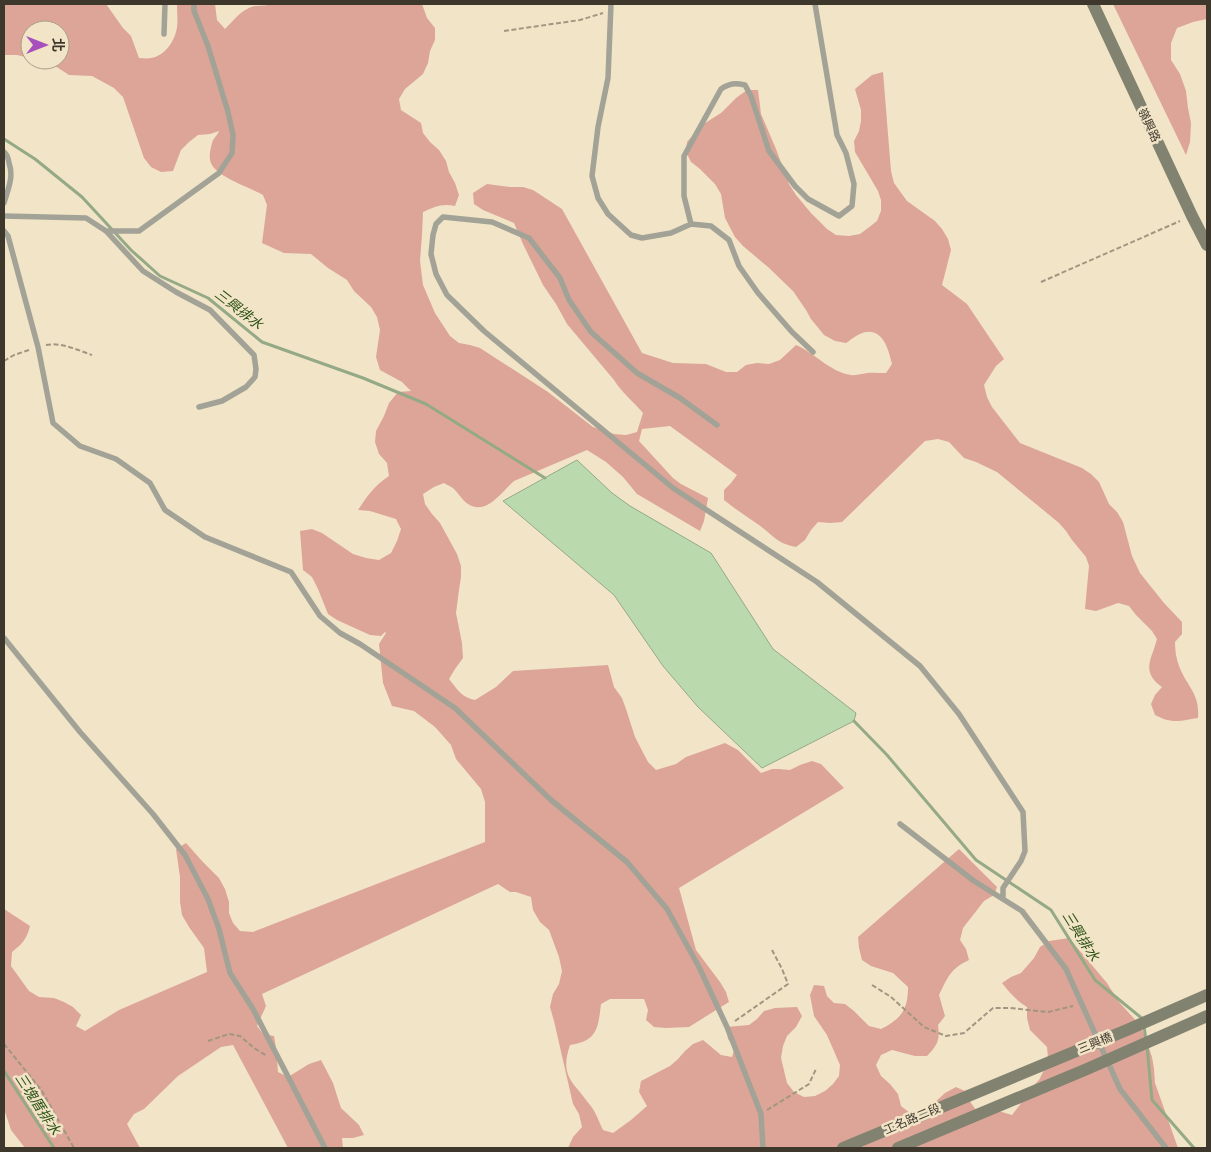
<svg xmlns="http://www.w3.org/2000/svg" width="1211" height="1152" viewBox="0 0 1211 1152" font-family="'Open Sans','Noto Sans TC',sans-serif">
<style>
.forest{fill:#dda597}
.water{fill:#badaad;stroke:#94a986}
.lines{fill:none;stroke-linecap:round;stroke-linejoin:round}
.stream{stroke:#94a986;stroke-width:3}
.path{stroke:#a09681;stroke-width:2;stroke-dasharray:5 2.5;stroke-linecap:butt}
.service{stroke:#a2a396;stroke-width:5.5}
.secondary{stroke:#818370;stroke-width:12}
.labels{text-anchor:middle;stroke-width:5;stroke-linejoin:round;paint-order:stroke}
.street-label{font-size:12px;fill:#3d372c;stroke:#f2e4c7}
.water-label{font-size:14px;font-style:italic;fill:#2b5216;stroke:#f2e4c7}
</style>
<rect width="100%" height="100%" fill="#f2e4c7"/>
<path class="forest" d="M4,4h102l17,24 8,8 8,22c4,0 8,1 12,0 14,-2 24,-17 26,-31 1,-7 0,-16 0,-23h38l2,16 8,9c7,-7 14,-16 22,-20 8,-5 17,-2 24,-5h151l5,14 8,10v12l-5,11 -2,12 -5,11 -18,15 -6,10 2,11 20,13 2,10 7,9 9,8 7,11 3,11 6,11 4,12 -4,11c-13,-3 -21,1 -32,6l-1,23 -2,26 3,24 12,28 15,23 9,7 11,2 10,3 68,44 45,35 21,7 12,1 11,-3 6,-19c-9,-11 -21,-20 -29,-33l-47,-56 -11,-20 -13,-19 -20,-41 -9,-21 -31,-13 -9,-6 -1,-11 14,-9 23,3h13l10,3 29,19 80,144 31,10 33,1 20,8h11l9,-7 11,-2 12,1 11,-4 16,-15c19,8 34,27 55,30 4,1 7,-1 11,-1 7,-2 16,-1 24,-1l6,-9c-3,-12 -8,-34 -25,-32 -7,0 -15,7 -21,11l-11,-2 -11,-6 -13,-16 -5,-9 -13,-19 -25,-24 -25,-21 -8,-9 -10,-19 -4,-24 -6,-10 -15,-15 -9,-7 -5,-10 1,-10 15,-17 19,-12 15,-15 11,-8h11l3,24 15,35 13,35 7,11 15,18 16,16 9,6 13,1 11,-2 8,-6 9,-7 4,-10v-11l-3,-9 -23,-39 -1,-11 5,-10 2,-10v-11l-6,-21 17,-14 11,-3 8,99 3,12 13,18 28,20 7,8 6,10 3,11 -9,35 25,19 37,55 -8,7 -12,19 3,12 5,10 28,36 62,25 9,6 8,8 10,22 8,8 6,10 9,34 8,17 24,30 18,19v12l-7,8c0,8 1,16 4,24 8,21 21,27 19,52 -18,3 -26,6 -43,-3l-4,-11 4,-9 7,-8c-22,-16 -10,-28 -5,-48l-5,-8 -16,-16 -7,-9 -11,-3 -22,8 -11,-2 4,-43 -3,-9 -14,-17 -6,-9 -7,-8 -62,-51 -21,-10 -12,-4 -15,-16 -11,-3 -13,2 -83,81 -12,1 -12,-1 -7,8 -6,10 -9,7c-20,-4 -22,-11 -37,-22 -12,-8 -24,-16 -35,-25v-10l7,-7 6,-8 -67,-49 -28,3 -3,12 34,37 8,6 27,14 -4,23 -4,10 -63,-37 -14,-17 -17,-15 -19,-12 -73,31c-12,10 -27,35 -46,23 -5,-3 -9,-10 -14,-15 -2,-2 -7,-4 -10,-6l-10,4 -11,7 2,10 7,10 8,9 17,31 4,12v11l-2,13 -3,23 6,30 1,15 -8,11 -6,10c9,11 12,18 26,21l21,-13 17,-16 95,-6 6,22 8,11 4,11 9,28 13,25 8,8 20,-6 10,-7 39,-14 13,7 23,23 11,-4h7l11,1 10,-5 12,-4 9,3 23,24 -165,100 17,62 24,32 6,10 3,10 -40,25 -23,1 -12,-1 -8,-7 2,-10 -4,-11h-34l-9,5c-3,25 -4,37 -31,41 -11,32 4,37 20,60 6,7 9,17 13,25l10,3 18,-13 16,-14 -8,-14 2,-11 29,-15 8,-7 7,-8 8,-7 10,-4 18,15 11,2 3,-10 -7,-8 -2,-12 23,-2 8,-6 7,-8 11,-3 22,-1 5,9 -6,11 -9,9 -4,10 -2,12 6,25 7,9 10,5 11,-1 10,-5 8,-7 6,-8 1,-11 -13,-30 -13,-19 -4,-21 4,-10 10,1 3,10 7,7 11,1 9,7 15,15 12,3c20,-10 27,-19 27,-42l-15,-14 -22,-7 -9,-6 -3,-12 -1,-11 101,-88 38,38 -3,8 -10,6 -21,27 -3,12 6,9 3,11c-19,9 -21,17 -30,35l6,21 -7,9c2,15 0,20 -11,31h-12l-23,-6 -11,5 -5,10 5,11 9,8 8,10 3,12 9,7 12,1 23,-21 11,-6 11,5 4,11 7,10 14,-4 20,6 14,-18 5,-9 8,-8 6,-12 3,-10 -1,-11 -17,-17 -3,-12v-11c-11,-7 -17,-14 -25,-24l9,-6 10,-4 13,-15 6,-11 9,-6 20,-3 38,45 12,19 20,22 5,9 8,24 2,12 1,14 23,65h-610l5,-11 9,-10 -3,-13 -6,-10 -19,-83 -4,-14 3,-13 6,-10 3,-13 -3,-14 -10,-27 -9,-8 -7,-12 -2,-13 -15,-5h-6l-12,-8 -236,110 4,12 -9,20 6,8 11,2 2,12 2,24 10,5 21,-13 12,-4 12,23 8,25 18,17 5,10 -11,3h-11l1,10h-55l-55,-103 -12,2 -43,29 -34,33 -10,5 -7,10 13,24h-115l-14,-18 -7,-21v-200l26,17c-3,13 -8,18 -18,26l-1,14 18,25 10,6 15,1 10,4 9,5 8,8 -5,11 9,5 34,-21 88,-38 -3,-24 -15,-21 -7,-12 -2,-13v-25l-4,-28 10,-6 16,18 17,17 6,11 4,13v11l4,10 7,8 13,1 232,-90v-40l-4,-13 -25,-30 -5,-14 -16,-18 -21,-16 -22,-5 -9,-23 -4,-39 7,-11 -1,-1 -4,4 -11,-1 -33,-15 -9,-6 -10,-25 -6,-12 -9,-7 -3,-39 12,-2 10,4 31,21 13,4 13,2 12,-7 6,-12 4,-12 -5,-10 -26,-8 -12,-1c10,-15 16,-24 31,-34l-2,-13 -8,-9 -4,-12 1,-11 8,-15 5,-13 9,-11 13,-1 -9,-9 -22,-12 -4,-13 4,-27 -3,-13 -6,-10 -17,-16 -7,-11 -19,-12 -17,-14 -27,-1 -22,-10 5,-38 -4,-10c-12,-7 -48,-19 -52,-32 -3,-7 0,-16 2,-23 2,-3 5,-6 6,-9l-9,3 -12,1 -9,7 -8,8 -8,21 -12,1 -10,-5 -7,-9 -21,-61 -9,-9 -22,-12 -23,-1 -23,-15h14v-30h-30v28l-13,-3h-13z
M1113,4h94v15l-14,3 -16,6 -6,15v17l9,14 6,17 2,17 3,15 -1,19 -4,13z"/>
<path class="water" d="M577,460l35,33 18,13 81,47 62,96 83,64 -2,8 -92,47 -64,-61 -35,-41 -49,-71 -111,-94z"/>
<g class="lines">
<path class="stream" d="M4,139l31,20 47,38 49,53 29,26 48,22 54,44 101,36 63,26 119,74
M854,721l33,34 89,105 75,50 44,70 49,40
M1144,1026l2,14
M1147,1046l5,54 42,48
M4,1071l50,77"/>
<path class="path" d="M504,31l76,-11 23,-7
M1041,282l139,-61
M46,345c16,-3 31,5 46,10
M4,361l10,-6 15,-5
M872,985l19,12 33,30 22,9 18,-3 29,-25h17l38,4 25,-6
M735,1021l53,-37 -6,-15 -10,-19
M208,1041l21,-7 11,2 14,12 13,8
M4,1044l38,47 32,57
M767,1110l42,-26 7,-15"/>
<path class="service" d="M611,4l-3,74 -10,49 -6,49 6,22 10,16 23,21 11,3 29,-5 20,-9 20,2 18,14 10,26 19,27 34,39 21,20
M164,34l1,-30
M4,152c4,3 4,6 5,11 5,14 -1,26 -5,40
M4,216l82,2 20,13 37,40 33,21 34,18 44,45 2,14 -1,8 -9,10 -24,14 -23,6
M691,224l-7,-28v-40l37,-67c9,-6 14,-6 24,-4l6,11 18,55 26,35 13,13 31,17 13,-10 2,-22 -8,-31 -9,-18 -22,-131
M4,231l4,5 30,111 15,76 27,23 36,13 34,24 15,27 40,27 86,35 29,44 20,17 20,11 95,64 96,92 76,62 40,47 32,58 28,60 34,87 2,34
M106,231h33l80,-58 13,-20 1,-18 -5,-23 -20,-66 -14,-35v-7
M717,425l-37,-27 -43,-25 -46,-41 -22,-32 -9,-22 -31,-40 -37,-16 -49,-5 -7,7 -3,11 -2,19 5,20 11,21 37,36 189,157 144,94 103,84 39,48 64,98 2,39 -4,10 -18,27v11
M4,638l76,94 73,82 32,41 23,44 11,30 11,44 23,36 72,139
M900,824l74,57 48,30 44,58 54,120 46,59"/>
<path class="secondary" d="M1093,4l99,212 15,29
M843,1148l284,-118 80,-35
M898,1148l189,-79 120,-53"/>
</g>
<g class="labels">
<g class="street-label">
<text transform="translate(1149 125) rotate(65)" y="4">嶺興路</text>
<text transform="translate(1095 1043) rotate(-22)" y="4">三興橋</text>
<text transform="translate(912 1119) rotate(-23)" y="4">工名路二段</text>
</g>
<g class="water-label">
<text transform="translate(239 309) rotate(38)" y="5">三興排水</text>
<text transform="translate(1081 936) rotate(58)" y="5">三興排水</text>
<text transform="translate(38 1104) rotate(57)" y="5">三塊厝排水</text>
</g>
</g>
<rect width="1211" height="1152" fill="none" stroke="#3d372c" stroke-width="10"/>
<g transform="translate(45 45) rotate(90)"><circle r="24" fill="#f2e4c7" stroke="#aa9f89"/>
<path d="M0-4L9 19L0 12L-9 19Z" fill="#a74fbc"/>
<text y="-8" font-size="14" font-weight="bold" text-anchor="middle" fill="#3d372c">北</text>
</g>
</svg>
